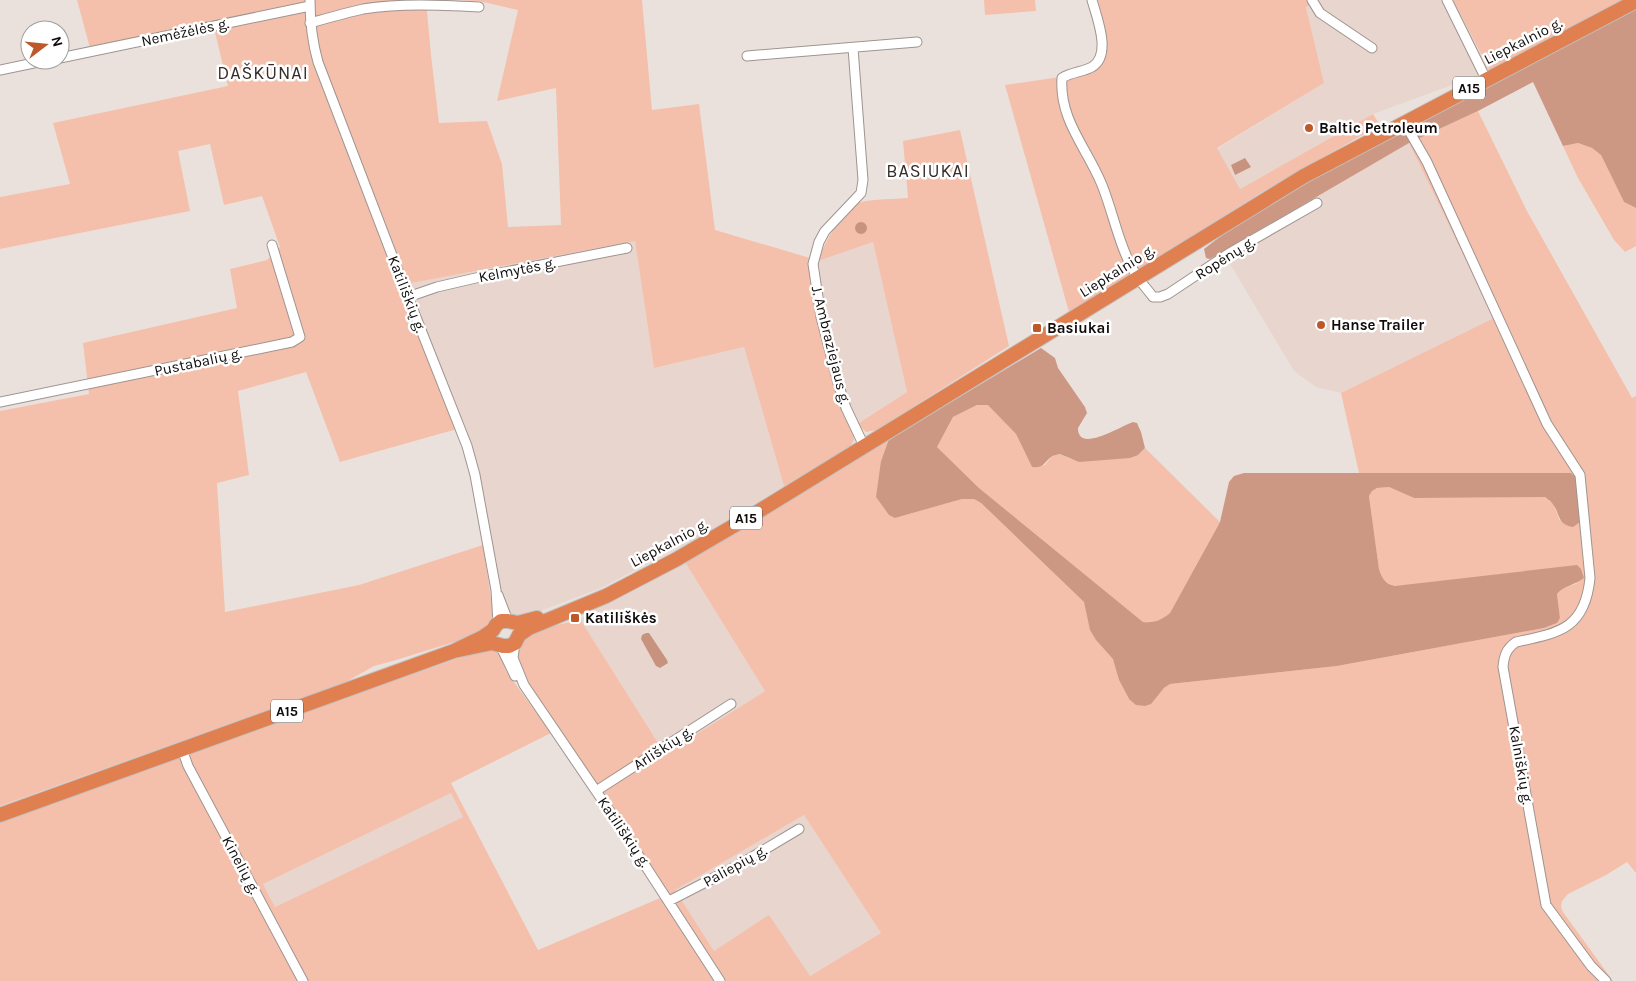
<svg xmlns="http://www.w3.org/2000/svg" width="1636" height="981" viewBox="0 0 1636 981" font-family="Karla,sans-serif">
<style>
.built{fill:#e8d5ce}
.green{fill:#f4c0ab;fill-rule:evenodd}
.forest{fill:#cd9883}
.water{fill:#c8937e}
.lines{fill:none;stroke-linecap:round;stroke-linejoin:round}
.minor-casing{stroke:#9e9490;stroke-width:11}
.trunk-casing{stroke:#c1c0c0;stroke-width:16}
.minor{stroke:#fff;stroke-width:9}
.trunk{stroke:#e07f50;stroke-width:14}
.poi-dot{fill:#be582a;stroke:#fff;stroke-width:2}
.labels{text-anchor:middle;stroke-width:5;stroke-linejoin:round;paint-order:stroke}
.shield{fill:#fff;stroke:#575554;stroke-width:1}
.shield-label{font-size:14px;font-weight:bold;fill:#0f0c0b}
.street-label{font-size:15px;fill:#0f0c0b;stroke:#fff}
.poi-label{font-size:15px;font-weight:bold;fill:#0f0c0b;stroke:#fff;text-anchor:start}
.quarter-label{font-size:18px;letter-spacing:1px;fill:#352d29;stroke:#fff}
</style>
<rect width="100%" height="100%" fill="#ebe1dc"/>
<path class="built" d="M1317,0h136l37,71 -117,43 -133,75 -23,-40 107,-66 -18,-77z
M1409,143l85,175 -153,75 -25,-6 -22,-16 -71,-119z
M635,241l19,127 90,-21 40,139 -84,50 -97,51 -78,30 -15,1 -10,-26 -22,-118 -72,-190z
M873,242l34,150 -56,35 -41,-169 8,3z
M685,562l80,129 -100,63 -85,-135 25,-18z
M451,793l12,24 -188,90 -12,-23z
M804,815l77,118 -71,43 -96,-25 -40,-61z"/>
<path class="green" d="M77,0h229l2,39 9,32 140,358 -117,33 -34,-90 -68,19 11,84 -32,8 8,129 134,-27 124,-40 11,74 -11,14 -90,28 -19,5 -28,16 -346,124v-395l89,-17 -6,-51 154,-35 -7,-39 37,-9 13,-13 -18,-51 -38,9 -14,-61 -32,7 12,60 -190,38v-52l70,-13 -17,-61 175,-37 -15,-62 -123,24z
M314,0h112l5,55 8,68 48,-2 15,43 6,63 53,-2 -5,-137 -59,13 21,-91 -39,-9 -32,-1h195l10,110 47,-6 16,126 95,28 28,134 15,42 1,6 -5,8 -65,38 -40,-139 -90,21 -19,-127 -229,43 -84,-222 -7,-21z
M984,0h51l1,11 -51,4z
M1098,0h219l-11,7 18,76 -107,65 23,41 133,-75 7,11 -116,66 -195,121 -64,-227 89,-13c19,-14 8,-52 4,-72z
M1453,0h170l-133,71z
M1478,111l49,100 105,187 4,-2v477l-9,-11 -21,13 -38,19 -6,7 -1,6 2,5 50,69h-887l-204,-308c-19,-48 28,-43 58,-54l85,135 100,-63 -80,-129 204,-123 -8,22 14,57 67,-19h12l7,4 103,99 4,13 26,44 5,21 10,19 30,-5 5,-6 6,-4 167,-18 207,-38 13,-5 3,-5 -3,-24 4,-5 17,-6 -183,3c-9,-3 -13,-7 -16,-17l-10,-73 3,-5 5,-3 12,-1 25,11 131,-1 8,6 7,18 16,-44 -5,-4h-212l-18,-80 153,-75 -85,-175zM804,815l77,118 -71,43 -41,-61 -55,36 -39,-61z
M960,130l49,216 -132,84 -11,2 -9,-8 50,-32 -34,-150 -55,19c5,-16 26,-54 43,-59 14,-3 32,-3 47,-4l-5,-57z
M1578,143l14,5 9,7 23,47 12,6v38l-11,6 -11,-12 -36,-62 -15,-32z
M977,405h12l27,29 16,33 13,-2 6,-8 9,-3 11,5 67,-4 7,-7 75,74 -50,91c-9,7 -15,10 -27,9l-164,-134 -42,-41 16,-30z
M487,648l12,4 7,19 45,62 -100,50 87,167 122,-52 54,83h-714v-158l173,-64zM451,793l12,24 -188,90 -12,-23z"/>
<path class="forest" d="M1636,7v201l-12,-6 -23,-47 -9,-7 -14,-5 -15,3 -30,-64 -55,29 -69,32 -199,116 -4,-1 -2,-9 26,-20 80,-48z
M1041,348l14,10 3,10 27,39 2,6 -9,15c0,4 1,8 5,10 11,5 39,-12 50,-16l4,1 4,9 4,16 -7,7 -8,3 -51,4 -19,-8c-3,1 -6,1 -9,3 -8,6 -6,11 -19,10l-16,-33 -28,-29h-11l-24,12 -16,30 42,41 164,134c12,1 18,-2 27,-9l50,-91 9,-40 5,-6 10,-3h327l5,4 1,2 3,43 -7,5c-16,-2 -13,-15 -21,-24 -2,-3 -5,-4 -7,-6l-131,1 -25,-11 -12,1 -5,3 -3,5 10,73c3,10 7,15 16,17l182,-21 4,4 3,9c-9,7 -21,8 -27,16l3,24 -3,5 -13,5 -207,38 -167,18 -6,4 -13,16 -6,2 -9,-1 -7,-6 -10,-19 -6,-21 -17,-19 -6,-10 -6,-28 -103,-99 -7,-4h-12l-67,19 -6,-3 -13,-18 5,-36 8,-22z"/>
<path class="water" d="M1245,158l6,9 -16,8 -4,-10z
M855 228a6 6 0 1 1 12 0a6 6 0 1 1-12 0Z
M646,633h3l18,27 1,3 -8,5 -4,-2 -15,-27 1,-4z"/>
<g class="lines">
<defs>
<path id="minor" d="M310,0c0,22 2,41 8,62l90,235 59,149 8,29 21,115 2,33
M1092,0c5,18 20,55 0,67 -9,5 -21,5 -30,11 -3,42 25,70 40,107 12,30 18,66 36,93 5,7 10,12 15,19h7l8,-3 60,-40 89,-51
M1312,0l8,13 52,35
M1447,0l39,79
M310,23c18,-5 35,-10 53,-14 38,-6 77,-4 116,-2
M853,48l10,132 -2,13 -36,38 -6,11 -6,22 8,53 17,66 8,25 18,38
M747,56l170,-14
M60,58l250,-52
M0,70l48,-10
M1404,122l23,40 120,262 33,51 10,103c-5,51 -31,55 -74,64 -10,7 -12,14 -13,25l43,238 45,61 15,15
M408,297l29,-10 43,-10 147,-29
M0,402l292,-60 8,-5 -28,-92
M498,595l10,26
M515,643l-2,15 11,27 89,131 107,165
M500,645l15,31
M182,749l6,17 115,215
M596,791l135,-87
M669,901l68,-35 62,-37"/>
<path id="trunk" d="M454,651l38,-8 11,3h6l6,-3 4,-8 10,-7 77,-32 71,-37 82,-48 545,-335 332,-175
M0,815l454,-164 29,-14 10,-7 3,-5 5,-4h7l10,2 19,-5"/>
</defs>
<use href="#minor" class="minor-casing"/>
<use href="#trunk" class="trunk-casing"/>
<use href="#minor" class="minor"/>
<use href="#trunk" class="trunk"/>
</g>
<g class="poi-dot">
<circle cx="1309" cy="128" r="5"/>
<circle cx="1321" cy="325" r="5"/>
<rect x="1032" y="323" width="10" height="10" rx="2.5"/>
<rect x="570" y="613" width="10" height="10" rx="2.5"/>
</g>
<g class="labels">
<g class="shield">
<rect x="1453" y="76.5" width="32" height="23" rx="4"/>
<rect x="730" y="506.5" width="32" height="23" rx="4"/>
<rect x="271" y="699.5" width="32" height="23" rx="4"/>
</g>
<g class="shield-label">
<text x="1469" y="93">A15</text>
<text x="746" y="523">A15</text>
<text x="287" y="716">A15</text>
</g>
<g class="street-label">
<text transform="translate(185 32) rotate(-12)" y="5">Nemėžėlės g.</text>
<text transform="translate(1523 41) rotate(-27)" y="5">Liepkalnio g.</text>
<text transform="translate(1225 258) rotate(-32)" y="5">Ropėnų g.</text>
<text transform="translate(517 270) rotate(-11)" y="5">Kelmytės g.</text>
<text transform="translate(1117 271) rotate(-32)" y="5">Liepkalnio g.</text>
<text transform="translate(407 294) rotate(69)" y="5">Katiliškių g.</text>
<text transform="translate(831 345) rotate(76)" y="5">J. Ambraziejaus g.</text>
<text transform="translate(198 362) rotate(-12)" y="5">Pustabalių g.</text>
<text transform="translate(669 543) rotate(-28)" y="5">Liepkalnio g.</text>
<text transform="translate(663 748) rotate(-33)" y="5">Arliškių g.</text>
<text transform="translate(1521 765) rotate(80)" y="5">Kalniškių g.</text>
<text transform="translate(624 832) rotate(56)" y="5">Katiliškių g.</text>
<text transform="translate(241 865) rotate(62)" y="5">Kinelių g.</text>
<text transform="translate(735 866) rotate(-29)" y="5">Paliepių g.</text>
</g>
<g class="poi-label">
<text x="1319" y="133">Baltic Petroleum</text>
<text x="1331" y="330">Hanse Trailer</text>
<text x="1047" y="333">Basiukai</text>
<text x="585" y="623">Katiliškės</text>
</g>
<g class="quarter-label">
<text x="263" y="79">DAŠKŪNAI</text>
<text x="928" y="177">BASIUKAI</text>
</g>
</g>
<g transform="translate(45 45) rotate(74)"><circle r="24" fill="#ffffff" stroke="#9f9e9d"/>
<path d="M0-4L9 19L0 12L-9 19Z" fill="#be582a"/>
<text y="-8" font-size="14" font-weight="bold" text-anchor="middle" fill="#0f0c0b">N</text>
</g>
</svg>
